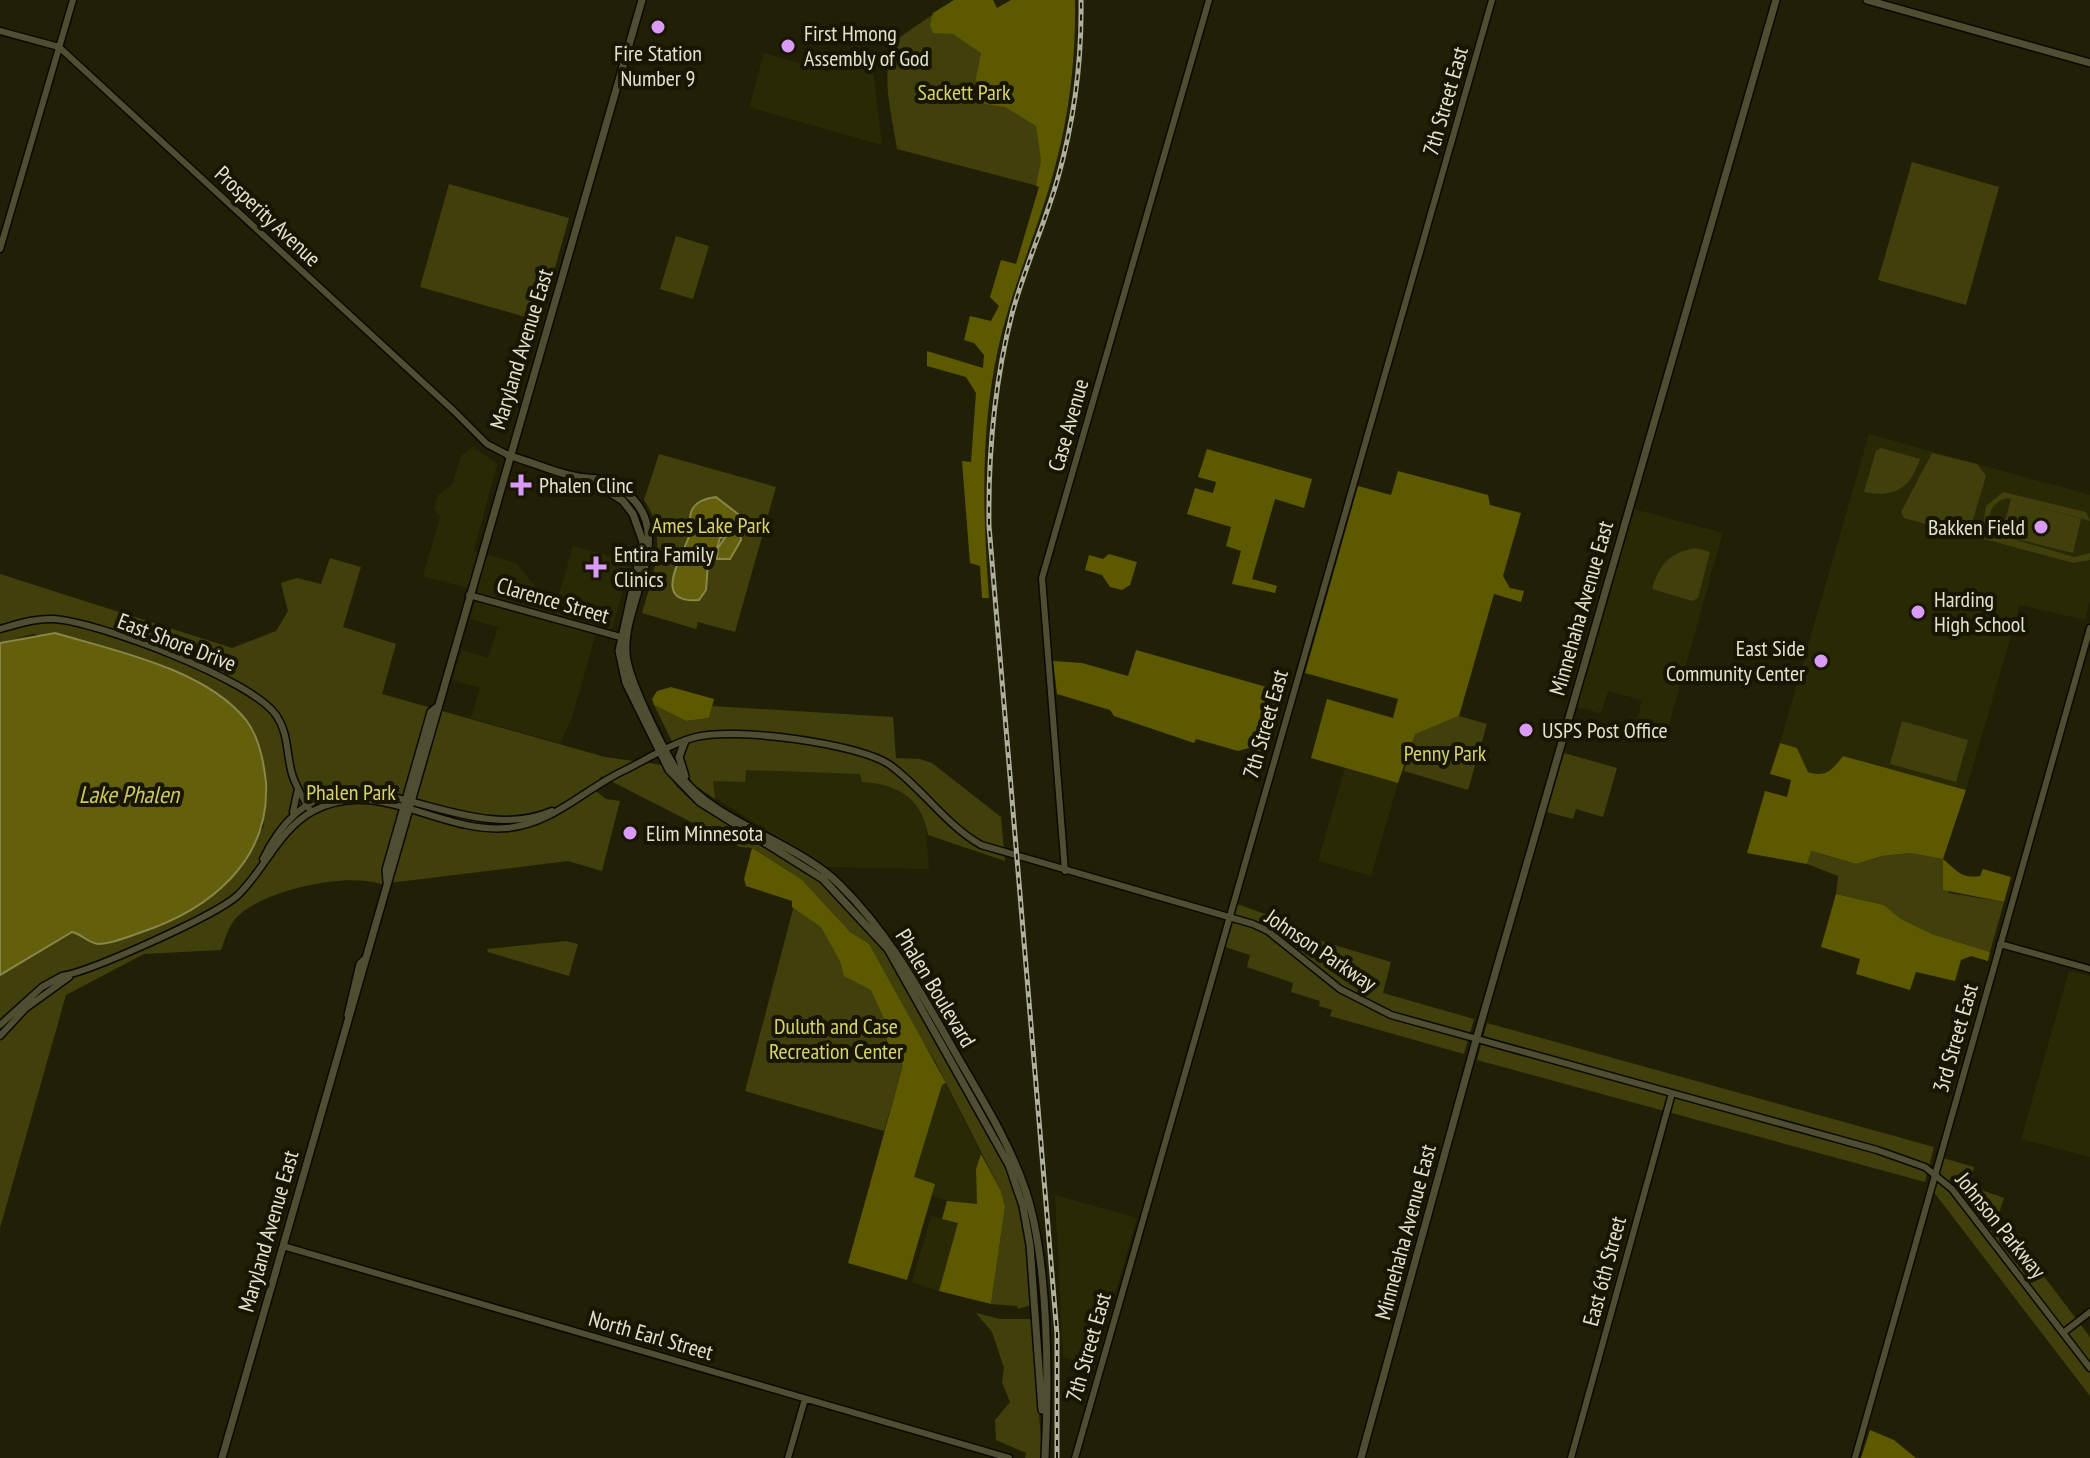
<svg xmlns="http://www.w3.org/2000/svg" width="2090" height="1458" viewBox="0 0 2090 1458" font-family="'PT Sans Narrow',sans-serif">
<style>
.built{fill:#2a2906}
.green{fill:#413f0c}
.forest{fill:#5d5900}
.water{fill:#635f0d;stroke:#898648;stroke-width:2}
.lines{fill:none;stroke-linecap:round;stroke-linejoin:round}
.tertiary-casing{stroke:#0b0900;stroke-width:9}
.secondary-casing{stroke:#0b0900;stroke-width:10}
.tertiary{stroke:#4f4e33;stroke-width:6}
.secondary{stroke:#4f4e33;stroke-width:7}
.rail-casing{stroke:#afaf9d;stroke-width:5}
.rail{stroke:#181600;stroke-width:2;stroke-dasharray:6;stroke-linecap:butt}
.poi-dot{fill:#d99af8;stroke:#181600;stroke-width:3}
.labels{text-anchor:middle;stroke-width:8;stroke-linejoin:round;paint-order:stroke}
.poi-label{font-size:22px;fill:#e2e2d2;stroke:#181600;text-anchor:start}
.park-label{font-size:22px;fill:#d8d46d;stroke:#181600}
.street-label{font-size:22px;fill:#e2e2d2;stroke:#181600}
.water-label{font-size:24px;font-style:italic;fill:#ccc860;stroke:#181600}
</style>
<rect width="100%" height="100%" fill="#212006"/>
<path class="built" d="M837,50l35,10 10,85 -133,-38 15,-54 66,19z
M1869,434l221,61v106l-5,19 -65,-15 -54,185 -123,-34 -12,15 -12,5 -11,-4 -11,-24 -17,-5z
M473,447l24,17 -23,87 42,12 29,35 12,3 16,-55 58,16 -19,67 -14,-3 -26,92 -12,25 -89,-25 9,-30 -28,-8 10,-30 26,8 10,-31 -28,-8 8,-28 -55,-15 17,-59 -6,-9 4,-13 14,-10 9,-29z
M1634,509l89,24 -56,199 -31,-9 6,-23 -34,-9 -7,22 -24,-6z
M686,747l158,3 80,54 5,65 -104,-2 -132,-83z
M1345,768l53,15 -27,93 -53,-15z
M2069,971l21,5v181l-69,-18z
M946,1083l35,71 -5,15 1,35 -13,1 -32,-9 2,-12 -20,-7 28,-92z
M1055,1195l82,23 -43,149 -31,-10z
M931,1216l28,7 -20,68 -27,-9z"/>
<path class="green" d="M954,0h39l18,38 57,16 -26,133 -145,-38c-5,-36 -19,-77 0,-110z
M1912,162l87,25 -33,118 -88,-25z
M449,184l120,34 -29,103 -120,-34z
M676,236l33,10 -16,53 -33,-10z
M1881,448l39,11c-10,30 -26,39 -56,33l12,-41z
M1932,453l45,11 9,12 -18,60 -64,-18 -3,-6z
M659,454l117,33 -41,145 -37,-10 -2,7 -54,-16c11,-38 27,-78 2,-113z
M2003,492l83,20 4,9 -83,-23c-18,5 -23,22 -11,36l78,23 16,-4v7l-17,3 -92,-25 5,-32z
M2011,499l70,20 -8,34 -72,-18z
M1695,548l15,4 -12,46 -6,3 -40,-12c7,-24 17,-36 43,-41z
M330,558l31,9 -18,60 53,17 -14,50 223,63 57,8 15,22 17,16 129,79 61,67 128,231 14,57 5,68 -13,4 -1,-3 -26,-2 14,-97 -4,-16 -66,-130 -21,-33 -30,103 -139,-40 56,-212 -49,-31 -12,-1 -139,-71 -5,15 10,8 14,2 -18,70 -34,-10 -187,23c-35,-12 -116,6 -143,32 -9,8 -13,23 -17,34l-77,4 -78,41 -66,233v-253l72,-43 10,2 8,8 27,-2 37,-12 70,-41 40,-61 -9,-85 -7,-19 -52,-43 -94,-33 -69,-12 -33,9v-69l232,74 44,-17 12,-20 -7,-28 16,-5 24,6z
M654,705l32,16 23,-3 3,-12 181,11 3,41 24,1 12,4 69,54 4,44 -77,-26c-6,-37 -30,-51 -66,-53l-2,-8 -114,-4 -1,12 -32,-1 2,18 -22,-15z
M1459,716l28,8 -19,66 -64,-19 10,-37z
M1902,721l66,19 -12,42 -66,-18z
M1564,753l53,15 -14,49 -27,-8 -3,10 -26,-7z
M1810,851l46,13 26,-8 29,-3 32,6 6,34 55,9 -14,50 -58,-18 -31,-15 -17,-14 -48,-11 2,-18 -31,-12z
M1237,904l56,20 -2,8 100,30 -8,31 91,26 -10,35 -134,-38 2,-6 -13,-4 1,-5 -29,-9 2,-9 -46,-16 3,-12 -25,-8z
M566,941l12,3 -9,32 -81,-24 -1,-3z
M1487,1023l447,124 -9,35 -448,-122z
M1943,1158l31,9 -3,13 5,8 28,10 -6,18 92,121v59l-157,-205z
M976,1313l24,6h33l9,139h-17l1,-5 -30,-13 -1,-20 15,-18 -8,-20 2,-14 -12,-36z"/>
<path class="forest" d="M954,0h39l4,8 14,-8h64c1,54 -5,111 -19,163 -16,63 -44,122 -58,186 -18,83 -15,165 -9,249h-7l-2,-32 -10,-3 -8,-102 9,1 5,-69 -10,-16 -39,-11v-15l56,17 1,-13 -10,-12 -10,-3 6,-24 21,5 8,-15 -9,-9 11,-37 15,4 23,-77 -3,-1 5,-26 -5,-34 -31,-19 -25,-4 -4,-25 5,-25 -28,-19 -20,-1 -3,-8 3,-12z
M1207,449l105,30 -8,29 -29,-9 -23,80 25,7 -2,7 -43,-9 9,-33 -15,-5 5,-19 -44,-13 8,-26 18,5 3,-11 -18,-5z
M1398,471l90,24 2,10 31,8 -18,63 7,12 14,3 -3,11 -27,-8 -35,122 -44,18 -17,49 -87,-25 16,-59 66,19 5,-19 -93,-26 53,-187 33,9z
M1109,554l28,8 -7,23 -8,5 -12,-3 -8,-12 -17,-5 4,-15 14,4z
M1136,650l148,42 -17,62 -18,-6 -11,3 -42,-12 -2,4 -80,-27 -4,-6 -53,-16 -4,-33 29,2 46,13z
M671,687l43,12 -5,19 -23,3 -32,-16 -2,-6 5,-8z
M1780,743l17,5 11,24c18,6 24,-2 35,-16l123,34 -23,69c14,11 17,20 37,17l3,-7 28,8 -7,25 -61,-12v-31l-33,-6 -28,3 -26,8 -45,-13 -4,13 -60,-11 18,-62 22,6 4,-17 -21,-6z
M752,848l49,31 49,53 19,12 77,139 -4,2 -28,92 21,7 -28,96 -59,-17 55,-198 -16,-23 -1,-19 -15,-33 -27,-14 -4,-15 -19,-34 -29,-20v-6l-46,-15 -2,-7z
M1836,894l48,11 17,14 31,15 58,18 -2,9 -17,-5 -10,4 -6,21 -39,-9 -6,18 -54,-16 4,-15 -39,-12z
M981,1154l20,37 4,16 -14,97 -52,-13 19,-68 -16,-4 5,-18 30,3 -1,-35z
M1870,1430l24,10 22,18h-55z"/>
<path class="water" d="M716,497l22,17 3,26 -11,19h-13l1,-11 8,-12 -6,2 -6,21 -6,5 -2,26 -7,10c-47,4 -19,-39 -11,-61 4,-10 -1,-22 5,-31 5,-8 15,-10 23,-11z
M55,633c61,18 150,36 191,87 13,17 18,43 20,63 4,79 -57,127 -127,150 -12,4 -27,11 -41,11 -10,-1 -16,-10 -26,-12l-72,43v-332z"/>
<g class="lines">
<defs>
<path id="tertiary" d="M0,31l59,16 395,364 33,33 21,11
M0,249l73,-249
M469,595l155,43
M0,629c18,-5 36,-11 54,-10 44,3 197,60 222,96 13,19 10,38 16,59 4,13 12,26 19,38
M293,812l5,-23
M263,859c70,-144 186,-4 289,-48
M1065,871l-23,-293 167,-578
M2000,944l90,25
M0,1025l42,-38 20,-11c30,-5 152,-60 175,-80 28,-26 41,-66 76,-85 65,-35 127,23 194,17 46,-4 77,-39 118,-58 22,-11 47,-27 71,-33 37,-10 162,6 194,28 33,24 56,60 91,80l272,79 15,7 72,58 51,26 486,135 48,17 27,22 138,179
M0,1036l26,-28 43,-31
M283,1246l726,212
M2063,1333l27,-21
M788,1458l17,-59
M1075,1458l417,-1458
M1571,1458l101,-365
M1855,1458l235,-830"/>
<path id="secondary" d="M1867,0l223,63
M508,455c24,7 54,21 79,23 14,1 22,2 34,11 61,41 1,111 5,164 1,26 38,98 53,121 31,46 119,69 160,110 46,45 76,98 108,154 27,49 60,98 78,151 24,70 24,194 20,269
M587,478l36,23 10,13 10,28 -24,109 7,32 43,87 31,32 123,77 65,70 121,216 14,41 7,39 12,165
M685,741l-6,16 6,19
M387,881l-1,-11 45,-158 5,-4
M348,1015l12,-51 4,-4
M222,1458l420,-1458
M1361,1458l117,-425 298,-1033"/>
</defs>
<use href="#tertiary" class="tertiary-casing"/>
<use href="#secondary" class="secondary-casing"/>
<use href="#tertiary" class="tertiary"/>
<use href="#secondary" class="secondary"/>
<defs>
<path id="rail" d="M1057,1458v-124l-68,-808c-1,-72 5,-142 23,-212 12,-45 32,-88 45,-133 17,-59 25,-120 24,-181"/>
</defs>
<use href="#rail" class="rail-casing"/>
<use href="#rail" class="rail"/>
</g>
<g class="poi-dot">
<circle cx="658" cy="27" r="8"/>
<circle cx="788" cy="46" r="8"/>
<path d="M517 473h8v8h8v8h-8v8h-8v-8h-8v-8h8z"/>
<circle cx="2041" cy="527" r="8"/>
<path d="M592 555h8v8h8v8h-8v8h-8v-8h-8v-8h8z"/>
<circle cx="1918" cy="612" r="8"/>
<circle cx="1821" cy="661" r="8"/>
<circle cx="1526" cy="730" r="8"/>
<circle cx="630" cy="833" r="8"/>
</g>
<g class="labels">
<g class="poi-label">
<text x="804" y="41">First Hmong<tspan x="804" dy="25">Assembly of God</tspan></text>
<text x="658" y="61" text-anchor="middle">Fire Station<tspan x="658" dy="25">Number 9</tspan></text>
<text x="539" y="493">Phalen Clinc</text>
<text x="2025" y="535" text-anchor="end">Bakken Field</text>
<text x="614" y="562">Entira Family<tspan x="614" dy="25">Clinics</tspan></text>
<text x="1934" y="607">Harding<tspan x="1934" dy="25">High School</tspan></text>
<text x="1805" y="656" text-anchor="end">East Side<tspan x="1805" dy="25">Community Center</tspan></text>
<text x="1542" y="738">USPS Post Office</text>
<text x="646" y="841">Elim Minnesota</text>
</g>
<g class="park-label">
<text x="964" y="100">Sackett Park</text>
<text x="711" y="533">Ames Lake Park</text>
<text x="1445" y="761">Penny Park</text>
<text x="351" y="800">Phalen Park</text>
<text x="836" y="1034">Duluth and Case<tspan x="836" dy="25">Recreation Center</tspan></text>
</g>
<g class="street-label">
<text transform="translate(1445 101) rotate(-74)" y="8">7th Street East</text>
<text transform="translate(268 216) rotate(43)" y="8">Prosperity Avenue</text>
<text transform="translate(521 349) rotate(-73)" y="8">Maryland Avenue East</text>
<text transform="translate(1068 425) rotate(-74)" y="8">Case Avenue</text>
<text transform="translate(553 600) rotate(16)" y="8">Clarence Street</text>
<text transform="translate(1581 608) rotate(-74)" y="8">Minnehaha Avenue East</text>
<text transform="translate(177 642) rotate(21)" y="8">East Shore Drive</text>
<text transform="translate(1265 724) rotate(-74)" y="8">7th Street East</text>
<text transform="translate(1321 950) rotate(34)" y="8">Johnson Parkway</text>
<text transform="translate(936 988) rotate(59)" y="8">Phalen Boulevard</text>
<text transform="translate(1955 1038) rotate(-74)" y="8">3rd Street East</text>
<text transform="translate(2001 1225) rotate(51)" y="8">Johnson Parkway</text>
<text transform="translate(268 1231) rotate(-74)" y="8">Maryland Avenue East</text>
<text transform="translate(1405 1232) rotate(-75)" y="8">Minnehaha Avenue East</text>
<text transform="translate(1604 1271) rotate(-75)" y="8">East 6th Street</text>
<text transform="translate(651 1335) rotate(16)" y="8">North Earl Street</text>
<text transform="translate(1088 1347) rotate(-74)" y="8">7th Street East</text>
</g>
<g class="water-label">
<text x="129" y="803">Lake Phalen</text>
</g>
</g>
</svg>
